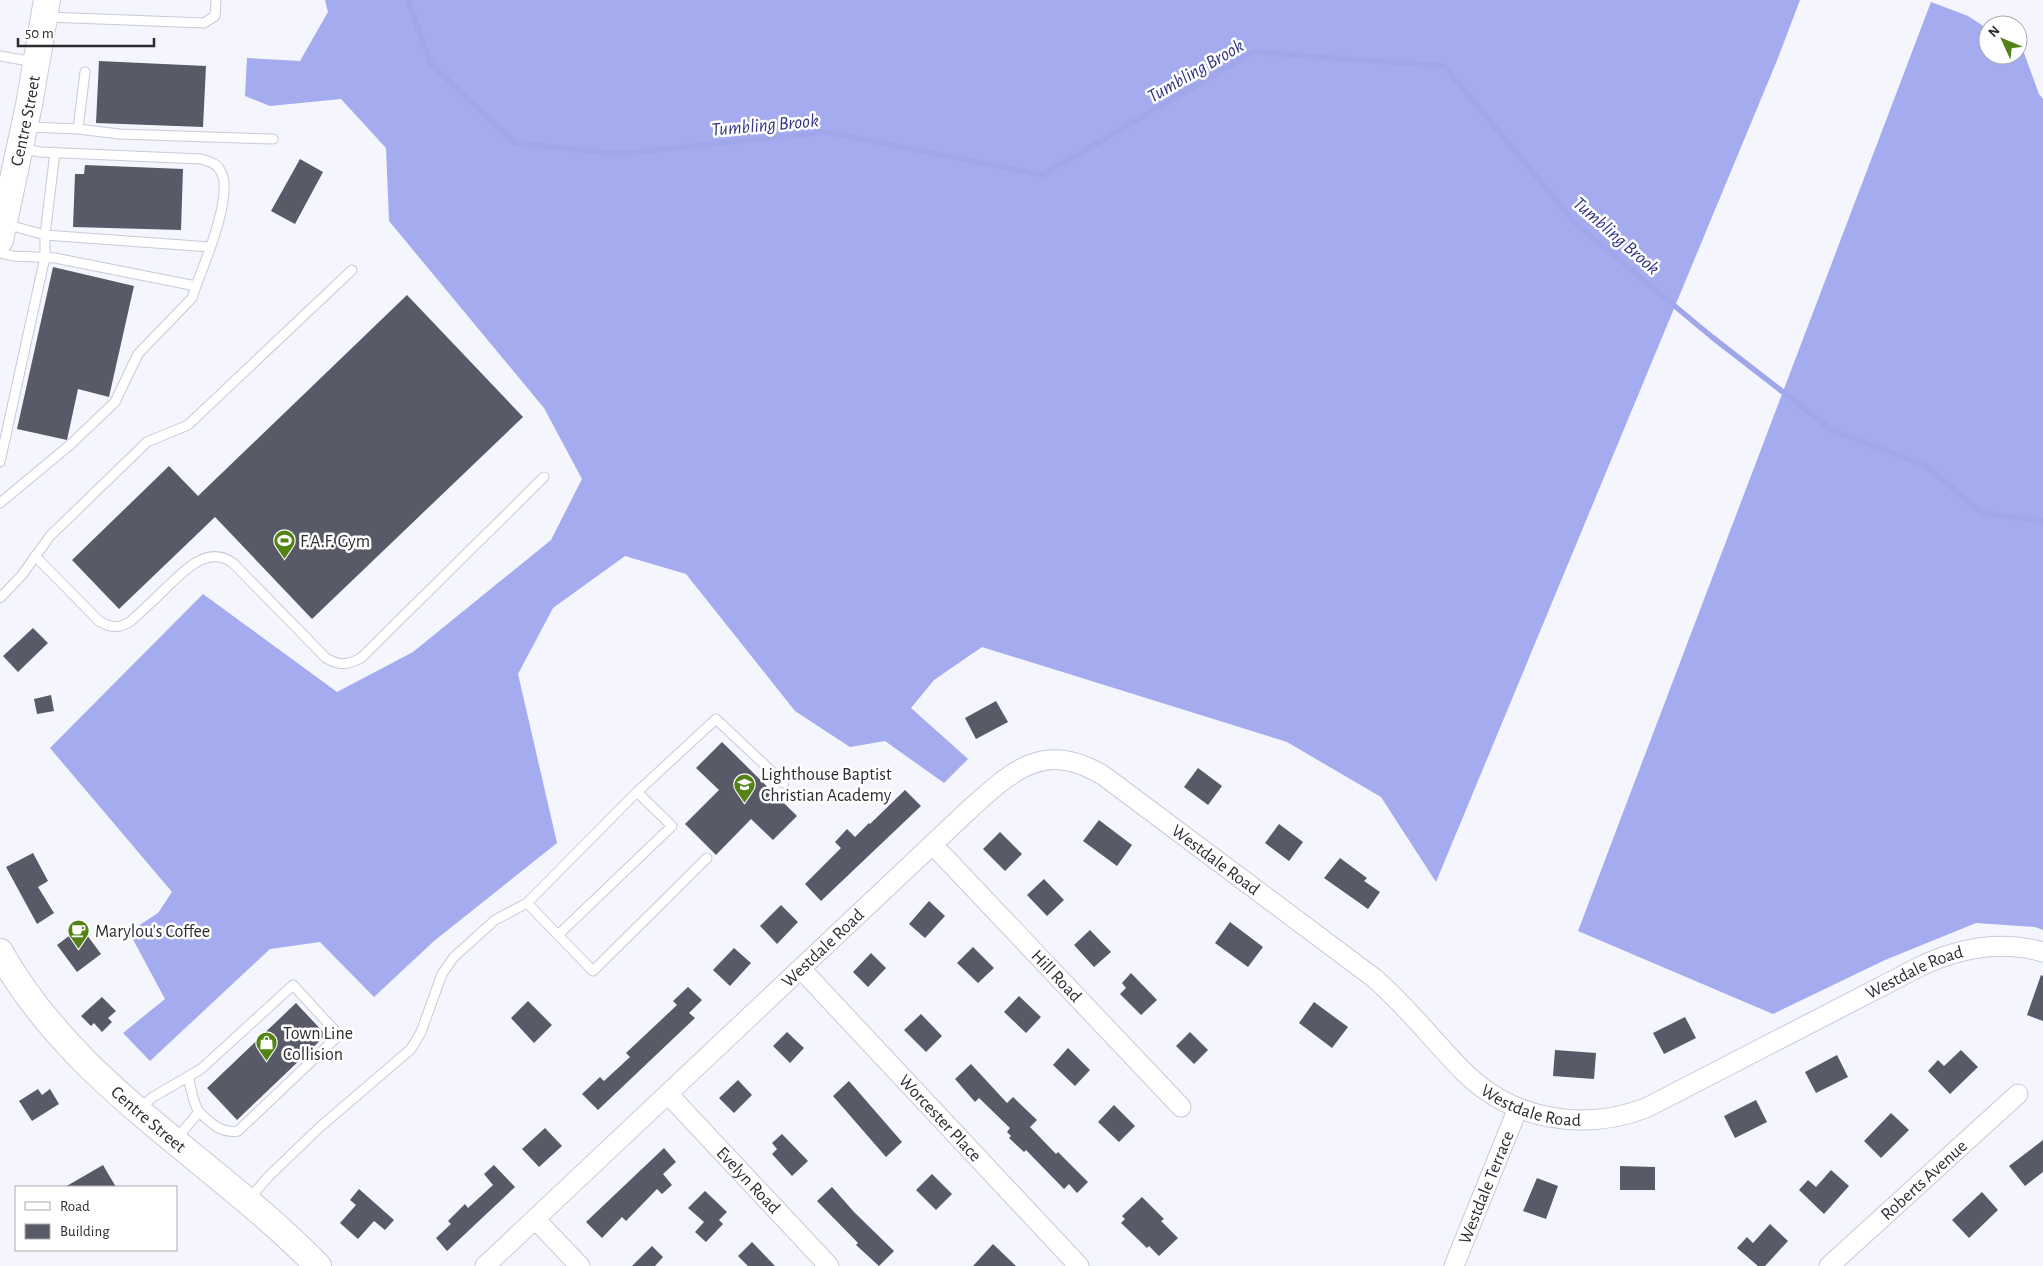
<svg xmlns="http://www.w3.org/2000/svg" width="2043" height="1266" viewBox="0 0 2043 1266" font-family="'Alegreya Sans',sans-serif">
<style>
.forest{fill:#a4abee}
.lines{fill:none;stroke-linecap:round;stroke-linejoin:round}
.stream{stroke:#9fa6e9;stroke-width:5.5}
.building{fill:#585a68}
.lane-casing{stroke:#c7cadb;stroke-width:11}
.street-casing{stroke:#c7cadb;stroke-width:21}
.secondary-casing{stroke:#c7cadb;stroke-width:28}
.lane{stroke:#fff;stroke-width:9}
.street{stroke:#fff;stroke-width:19}
.secondary{stroke:#fff;stroke-width:26}
.labels{text-anchor:middle;stroke-width:5;stroke-linejoin:round;paint-order:stroke}
.street-label{font-size:18px;fill:#2b2c32;stroke:#fff}
.poi-label{font-size:18px;fill:#2b2c32;stroke:#fff;text-anchor:start}
.water-label{font-size:19px;font-style:italic;fill:#343280;stroke:#fff}
</style>
<rect width="100%" height="100%" fill="#f4f5fd"/>
<path class="forest" d="M325,0h1475l-22,58 -342,824 -55,-85 -94,-55 -305,-95 -48,33 -23,28 57,51 -24,24 -59,-42 -35,6 -55,-36 -109,-137 -61,-18 -72,52 -35,66 39,169 -123,98 -60,56 -54,-55 -50,7 -120,112 -27,-28 42,-34 -36,-67 29,-19 14,-21 -122,-144 153,-154 134,98 76,-40 138,-112 31,-61 -38,-71 -155,-187 -3,-73 -45,-49 -71,7 -25,-10 2,-38 53,3 28,-49z
M1931,2l37,14 20,13v26h30v-6l6,4 15,41 4,5v831l-8,-3 -59,-4 -91,37 -112,54 -195,-83z"/>
<g class="lines">
<path class="stream" d="M408,0l23,64 84,79 104,11 207,-22 216,43 212,-123 190,14 132,158 136,113 120,93 94,36 56,47 61,8"/>
</g>
<path class="building" d="M99,61l107,5 -3,61 -107,-4z
M300,159l23,13 -28,52 -24,-13z
M85,165l98,4 -2,61 -108,-3 2,-53h9z
M53,267l81,19 -25,111 -31,-8 -11,51 -50,-11z
M407,295l116,122 -211,202 -97,-102 -96,92 -47,-49 97,-94 29,30z
M33,628l15,15 -30,29 -15,-16z
M51,695l3,16 -17,3 -3,-15z
M996,701l12,21 -32,17 -11,-21z
M722,742l75,74 -24,24 -22,-21 -35,36 -31,-31 34,-34 -23,-22z
M1198,768l24,18 -14,19 -24,-18z
M905,790l16,16 -100,95 -16,-17 36,-36 -6,-6 12,-13 8,8 14,-14 1,1z
M1099,820l33,25 -15,21 -34,-25z
M1279,824l24,18 -14,19 -24,-18z
M1000,832l22,22 -17,17 -22,-22z
M33,853l15,28 -10,6 16,26 -17,11 -31,-57z
M1340,858l27,20 -3,3 16,11 -12,17 -44,-31z
M1044,879l20,21 -17,16 -20,-21z
M929,901l16,15 -20,22 -16,-14z
M781,905l17,17 -21,22 -17,-18z
M1230,922l33,25 -15,20 -33,-24z
M81,927l20,27 -24,18 -20,-27z
M1090,930l21,22 -17,15 -20,-22z
M973,947l21,21 -16,15 -21,-20z
M734,948l17,15 -21,23 -17,-16z
M871,953l15,15 -18,19 -15,-15z
M1131,973l26,27 -16,15 -21,-21 6,-6 -4,-5z
M2041,975l2,1v45l-16,-6z
M688,987l14,13 -13,13 6,5 -97,92 -16,-16 18,-17 4,4 26,-24 -4,-4 51,-48 -4,-4z
M1019,996l22,21 -15,16 -22,-21z
M102,997l14,14 -8,7 4,4 -10,10 -8,-9 -3,3 -10,-10z
M528,1001l24,24 -18,18 -23,-25z
M1314,1002l34,25 -16,21 -33,-25z
M296,1003l30,32 -89,85 -30,-32z
M921,1014l21,22 -16,16 -22,-22z
M1685,1017l11,21 -32,16 -11,-21z
M787,1032l17,16 -14,15 -17,-17z
M1190,1032l18,18 -14,14 -18,-18z
M1068,1048l22,22 -15,16 -22,-21z
M1555,1050l41,3 -2,26 -41,-3z
M1961,1050l17,17 -28,27 -22,-23 10,-11 6,6z
M1837,1055l11,22 -32,16 -11,-21z
M971,1064l36,39 6,-6 24,23 -7,7 26,27 2,-2 30,30 -11,11 -8,-9 -5,5 -38,-39 -2,2 -15,-14 2,-2 -4,-4 3,-4 -31,-30 -4,4 -20,-23z
M738,1080l14,15 -18,18 -15,-15z
M849,1081l53,61 -16,15 -53,-61z
M38,1089l4,6 8,-6 9,15 -27,17 -13,-20z
M1756,1100l11,22 -32,16 -11,-22z
M1114,1105l21,21 -16,16 -21,-20z
M1891,1113l18,17 -28,28 -17,-17z
M545,1128l17,18 -23,21 -17,-18z
M782,1134l26,27 -16,15 -20,-22 5,-5 -5,-6z
M2043,1140v32l-18,14 -16,-20z
M664,1148l12,14 -13,12 9,11 -10,9 -5,-5 -31,32 -4,-4 -20,21 -16,-16z
M103,1165l13,22h-51z
M494,1165l21,22 -68,64 -11,-13 15,-14 -3,-3 17,-17 3,4 25,-23 -9,-11z
M1620,1166l35,1v23h-35z
M1831,1170l18,16 -25,28 -25,-24 9,-10 8,7z
M932,1174l20,20 -16,16 -20,-20z
M1537,1178l21,8 -12,33 -23,-8z
M832,1187l22,25 40,39 -15,15 -23,-21 2,-2 -41,-42z
M359,1189l35,31 -9,10 -11,-9 -16,18 -18,-16 16,-18 -6,-5z
M705,1191l22,21 -8,8 4,4 -17,18 -11,-10 9,-10 -16,-14z
M1982,1192l16,18 -29,28 -17,-18z
M1142,1197l22,22 -3,2 17,17 -19,18 -10,-10 -2,2 -26,-25 4,-4 -3,-3z
M1770,1224l18,17 -23,25h-7l-21,-18 10,-11 6,6z
M752,1242l23,24h-27l-10,-10z
M993,1244l23,22h-43z
M652,1246l11,11 -8,9h-23z"/>
<g class="lines">
<defs>
<path id="lane" d="M47,17l157,6 11,-7 1,-16
M0,56l34,6
M28,127l50,2 41,5 154,5
M78,129l7,-57
M23,149l17,3 161,7c7,2 15,4 19,11 15,22 -15,92 -24,116
M5,224l40,11 165,12
M0,253l13,3 42,2 141,28 -4,12 -54,56 -23,48 -44,42 -71,59
M0,462l45,-205v-22l10,-83
M35,556l64,65c12,7 20,8 32,0 11,-10 23,-21 34,-32 18,-17 42,-45 68,-26l93,95c13,8 22,7 35,0l183,-181
M0,598l22,-23 28,-39 97,-94 41,-17 164,-155
M527,903l66,68 114,-113
M558,935l114,-109 -35,-34
M188,1078c4,12 4,23 11,34
M139,1109l14,-12 48,-28 92,-84 46,50 -101,96c-17,3 -27,-8 -39,-19l-23,27
M248,1200l21,-24 51,-49 91,-78 10,-17 21,-58 12,-17 41,-37 32,-17 110,-111 79,-73 68,64"/>
<g id="street">
<path id="s1" d="M933,845l248,262"/>
<path id="s2" d="M801,969l278,297"/>
<path id="s3" d="M668,1094l161,172"/>
<path d="M535,1219l45,47"/>
<path id="s4" d="M485,1266l486,-458c43,-39 75,-68 133,-32l270,202c33,28 59,63 89,93 49,49 119,61 183,37l275,-142c38,-18 80,-26 122,-14"/>
<path id="s5" d="M1454,1266l64,-158"/>
<path id="s6" d="M1829,1266l189,-172"/>
</g>
<g id="secondary">
<path id="s7" d="M0,240l29,-135 18,-105"/>
<path id="s8" d="M0,952c75,134 214,207 318,314"/>
</g>
</defs>
<use href="#lane" class="lane-casing"/>
<use href="#street" class="street-casing"/>
<use href="#secondary" class="secondary-casing"/>
<use href="#lane" class="lane"/>
<use href="#street" class="street"/>
<use href="#secondary" class="secondary"/>
</g>
<defs>
<symbol id="stadium-pin" viewBox="-11 -11 22 30"><path d="M0 17L-7.5 6A9.5 9.5 0 1 1 7.5 6Z" fill="#538315" stroke="#fff"/><path d="M0-5a6.5 5 0 1 0 0 10a6.5 5 0 1 0 0-10ZM-3.5-1.8h7v3.6h-7Z" fill="#fff"/></symbol>
<symbol id="school-pin" viewBox="-11 -11 22 30"><path d="M0 17L-7.5 6A9.5 9.5 0 1 1 7.5 6Z" fill="#538315" stroke="#fff"/><path d="M0-5L7-2L0 1L-7-2ZM-4 1L0 2.5L4 1V4Q0 6-4 4Z" fill="#fff"/></symbol>
<symbol id="cafe-pin" viewBox="-11 -11 22 30"><path d="M0 17L-7.5 6A9.5 9.5 0 1 1 7.5 6Z" fill="#538315" stroke="#fff"/><path d="M-5.5-4.5H6V0H3Q3 3.5 0 3.5H-2.5Q-5.5 3.5-5.5 0ZM3-3.2v2h1.7v-2ZM-6 4.5H4V6H-6Z" fill="#fff"/></symbol>
<symbol id="shop-pin" viewBox="-11 -11 22 30"><path d="M0 17L-7.5 6A9.5 9.5 0 1 1 7.5 6Z" fill="#538315" stroke="#fff"/><path d="M-5-2.5h2.3a2.7 3.5 0 0 1 5.4 0H5L5.5 6h-11ZM-1.5-2.5h3a1.5 2.3 0 0 0-3 0Z" fill="#fff"/></symbol>
</defs>
<g fill-rule="evenodd">
<use href="#stadium-pin" x="272" y="528" width="25" height="34"/>
<use href="#school-pin" x="732" y="772" width="25" height="34"/>
<use href="#cafe-pin" x="66" y="918" width="25" height="34"/>
<use href="#shop-pin" x="254" y="1030" width="25" height="34"/>
</g>
<g class="labels">
<g class="street-label">
<text dy="6" stroke="none"><textPath href="#s7" startOffset="122">Centre Street</textPath></text>
<text dy="6" stroke="none"><textPath href="#s4" startOffset="959">Westdale Road</textPath></text>
<text dy="6" stroke="none"><textPath href="#s4" startOffset="464">Westdale Road</textPath></text>
<text dy="6" stroke="none"><textPath href="#s4" startOffset="1784">Westdale Road</textPath></text>
<text dy="6" stroke="none"><textPath href="#s1" startOffset="180">Hill Road</textPath></text>
<text dy="6" stroke="none"><textPath href="#s4" startOffset="1364">Westdale Road</textPath></text>
<text dy="6" stroke="none"><textPath href="#s2" startOffset="204">Worcester Place</textPath></text>
<text dy="6" stroke="none"><textPath href="#s8" startOffset="225">Centre Street</textPath></text>
<text dy="6" stroke="none"><textPath href="#s3" startOffset="118">Evelyn Road</textPath></text>
<text dy="6" stroke="none"><textPath href="#s6" startOffset="128">Roberts Avenue</textPath></text>
<text dy="6" stroke="none"><textPath href="#s5" startOffset="85">Westdale Terrace</textPath></text>
</g>
<g class="poi-label">
<text x="300" y="547">F.A.F. Gym</text>
<text x="761" y="780">Lighthouse Baptist<tspan x="761" dy="21">Christian Academy</tspan></text>
<text x="95" y="937">Marylou's Coffee</text>
<text x="283" y="1039">Town Line<tspan x="283" dy="21">Collision</tspan></text>
</g>
<g class="water-label">
<text transform="translate(1195 70) rotate(-30)" y="7">Tumbling Brook</text>
<text transform="translate(765 124) rotate(-5)" y="7">Tumbling Brook</text>
<text transform="translate(1617 235) rotate(41)" y="7">Tumbling Brook</text>
</g>
</g>
<rect x="15" y="1186" width="162" height="65" fill="#ffffff" stroke="#aaabad"/>
<rect x="25" y="1202" width="25" height="8" fill="#ffffff" stroke="#aaabad"/>
<text x="60" y="1211" font-size="15" fill="#2b2c32">Road</text>
<rect x="25" y="1224" width="25" height="15" fill="#585a68" stroke="#aaabad"/>
<text x="60" y="1236" font-size="15" fill="#2b2c32">Building</text>
<g transform="translate(2003 40) rotate(314)"><circle r="24" fill="#ffffff" stroke="#aaabad"/>
<path d="M0-4L9 19L0 12L-9 19Z" fill="#538315"/>
<text y="-8" font-size="14" font-weight="bold" text-anchor="middle" fill="#2b2c32">N</text>
</g>
<path d="M18 38v8h136v-8" fill="none" stroke="#2b2c32" stroke-width="2.5"/>
<text x="25" y="38" font-size="15" fill="#2b2c32" stroke="#ffffff" stroke-width="4" paint-order="stroke">50 m</text>
</svg>
